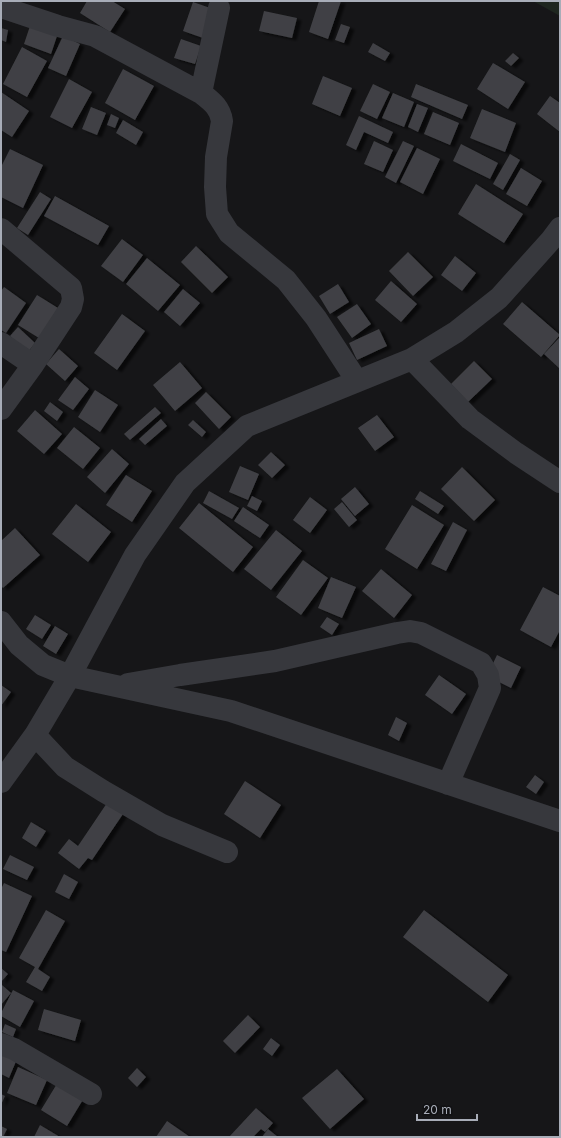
<svg xmlns="http://www.w3.org/2000/svg" width="561" height="1138" viewBox="0 0 561 1138" font-family="Inter,sans-serif">
<style>
.green{fill:#1e261f}
.building{fill:#404145;filter:url(#shadow)}
.lines{fill:none;stroke-linecap:round;stroke-linejoin:round}
.street{stroke:#37383d;stroke-width:22}
</style>
<defs>
<filter id="shadow"><feDropShadow dx="4.5" dy="2.5" stdDeviation="1" flood-color="#0009"/></filter>
</defs>
<rect width="100%" height="100%" fill="#161618"/>
<path class="green" d="M533,1h27v15z"/>
<path class="building" d="M87,1h25l13,8 -15,23 -30,-19z
M319,1h22l-13,38 -19,-7z
M193,2l20,7 -10,29 -20,-7z
M264,11l33,7 -5,20 -33,-7z
M31,23l27,10 -7,21 -27,-10z
M341,24l9,3 -6,16 -9,-3z
M1,28l7,2 -2,12 -5,-2z
M63,36l17,8 -14,32 -18,-8z
M181,39l20,7 -6,18 -21,-6z
M373,43l17,10 -5,8 -17,-9z
M22,47l25,14 -20,36 -24,-13z
M513,53l6,5 -8,8 -6,-5z
M493,63l32,19 -17,27 -31,-20z
M123,69l31,17 -19,34 -30,-17z
M323,76l29,12 -12,28 -28,-12z
M69,79l23,13 -20,36 -22,-11z
M373,84l17,8 -13,27 -17,-8z
M416,84l52,21 -6,14 -51,-22z
M1,92l28,19 -17,26 -11,-7z
M393,93l21,9 -10,25 -22,-9z
M550,96l10,7v29l-23,-18z
M417,104l11,4 -10,24 -10,-5z
M91,107l15,6 -9,22 -15,-6z
M482,109l34,14 -11,29 -35,-14z
M433,112l26,11 -9,22 -26,-11z
M111,114l8,4 -4,10 -8,-3z
M359,116l34,16 -5,11 -24,-11 -8,18 -10,-5z
M123,120l20,12 -7,13 -20,-12z
M374,141l19,9 -10,22 -19,-8z
M403,141l11,5 -18,37 -11,-6z
M461,144l37,19 -8,16 -37,-18z
M417,148l23,11 -17,35 -23,-12z
M10,149l33,16 -20,43 -22,-11v-30z
M510,154l10,6 -17,30 -10,-6z
M521,168l21,13 -15,25 -21,-12z
M476,184l47,30 -19,29 -46,-29z
M40,192l11,7 -23,36 -11,-7z
M55,196l54,30 -11,19 -54,-29z
M122,239l21,16 -20,27 -22,-16z
M196,246l32,31 -16,16 -31,-31z
M408,252l25,25 -20,19 -24,-25z
M455,256l21,17 -14,18 -21,-16z
M147,258l33,27 -22,26 -32,-27z
M391,281l26,23 -16,18 -26,-22z
M338,284l11,18 -19,12 -11,-18z
M4,287l22,16 -20,30 -5,-3v-39z
M183,289l17,14 -20,23 -16,-14z
M37,295l21,13 -19,30 -21,-13z
M522,302l38,33 -19,22 -38,-33z
M357,304l14,20 -19,14 -15,-21z
M122,314l23,17 -28,39 -23,-17z
M18,327l17,16 -7,9 -18,-16z
M379,329l8,17 -30,14 -8,-17z
M560,337v32l-16,-15z
M59,349l19,17 -13,15 -19,-17z
M474,361l18,18 -24,23 -17,-18z
M180,362l22,26 -27,23 -22,-26z
M75,377l14,12 -16,21 -15,-10z
M95,390l23,15 -18,27 -22,-15z
M206,392l25,25 -12,12 -24,-26z
M50,402l13,10 -6,9 -13,-10z
M155,407l6,6 -31,27 -6,-6z
M35,410l27,24 -18,20 -27,-23z
M377,415l17,22 -19,14 -17,-23z
M161,419l6,7 -22,19 -6,-6z
M193,420l13,12 -4,5 -14,-12z
M74,427l26,21 -17,21 -26,-21z
M112,449l17,15 -24,29 -18,-16z
M271,452l14,13 -13,13 -14,-13z
M240,466l19,8 -11,26 -19,-8z
M462,467l33,33 -21,21 -33,-32z
M126,475l26,16 -20,31 -26,-17z
M355,487l14,17 -14,12 -14,-17z
M209,491l30,17 -7,11 -29,-16z
M420,491l24,15 -6,8 -23,-15z
M252,496l10,5 -5,10 -10,-5z
M310,497l17,13 -17,23 -17,-13z
M342,502l15,18 -8,7 -15,-18z
M199,503l54,44 -20,25 -54,-44z
M76,504l35,28 -23,30 -36,-28z
M412,505l32,20 -27,44 -32,-20z
M243,507l26,18 -9,13 -26,-17z
M453,522l14,8 -21,41 -15,-7z
M15,528l25,27 -37,33 -2,-2v-45z
M276,530l26,21 -31,39 -27,-21z
M303,560l25,18 -27,37 -25,-18z
M381,569l31,26 -18,23 -32,-27z
M331,577l25,10 -14,31 -24,-10z
M543,587l17,9v34l-9,17 -31,-17z
M35,615l16,10 -9,14 -16,-10z
M327,617l12,7 -7,11 -12,-8z
M55,626l13,8 -12,20 -13,-8z
M497,655l24,12 -10,21 -24,-12z
M439,675l27,19 -14,20 -27,-19z
M1,685l10,7 -10,14z
M396,717l11,6 -8,18 -11,-6z
M535,775l9,7 -8,12 -10,-7z
M245,781l36,24 -21,33 -36,-24z
M109,800l16,11 -33,49 -4,-2 -9,11 -21,-16 11,-14 9,7z
M31,822l15,9 -10,16 -14,-9z
M10,855l24,12 -7,13 -24,-11z
M64,874l14,8 -9,17 -14,-7z
M4,883l28,13 -26,56 -5,-2v-61z
M46,910l19,11 -27,48 12,8 -8,14 -16,-9 9,-15 -16,-9z
M424,910l84,65 -20,27 -85,-65z
M1,968l7,6 -7,8z
M2,985l9,8 -10,12v-19z
M13,990l21,11 -14,26 -19,-11v-3z
M44,1009l37,11 -6,21 -37,-11z
M248,1015l12,12 -25,26 -12,-12z
M5,1024l11,5 -3,8 -11,-5z
M271,1038l9,7 -8,11 -9,-7z
M1,1052l16,7 -8,19 -8,-4z
M18,1067l29,13 -11,25 -29,-12z
M137,1068l9,9 -9,10 -9,-9z
M337,1069l27,30 -34,30 -28,-31z
M58,1082l26,16 -17,28 -26,-16z
M1,1094l4,2 -4,9z
M256,1108l17,15 -8,9 -4,-3 -8,8h-24z
M167,1121l23,16h-34z
M40,1125l20,12h-26z
M1,1126l6,3 -4,8h-2z
M268,1129l10,8h-16z"/>
<g class="lines">
<path class="street" d="M1,7l57,19 37,10 106,57c10,8 19,14 21,28l-6,36 -1,30 2,27 12,19 57,47 30,38 41,63
M201,93l18,-85
M1,229l70,59 2,11 -2,8 -38,58 -32,44
M1,343l32,22
M412,359l58,60 46,34 44,29
M1,622l18,23 24,20 27,11 161,35 329,110
M128,684l52,-9 95,-14 122,-28 13,-2 11,2 60,30 7,12 2,13 -42,96
M35,735l30,32 38,24 59,34 65,27
M1,782l34,-47 35,-59 65,-121 50,-72 62,-57 165,-67 44,-27 43,-34 52,-58 9,-12
M1,1044l13,5 77,45"/>
</g>
<rect width="561" height="1138" fill="none" stroke="#a8adb8" stroke-width="4"/>
<path d="M417 1114v6h60v-6" fill="none" stroke="#a8adb8" stroke-width="2"/>
<text x="423" y="1114" font-size="12" fill="#a8adb8" stroke="#111113" stroke-width="3" paint-order="stroke">20 m</text>
</svg>
